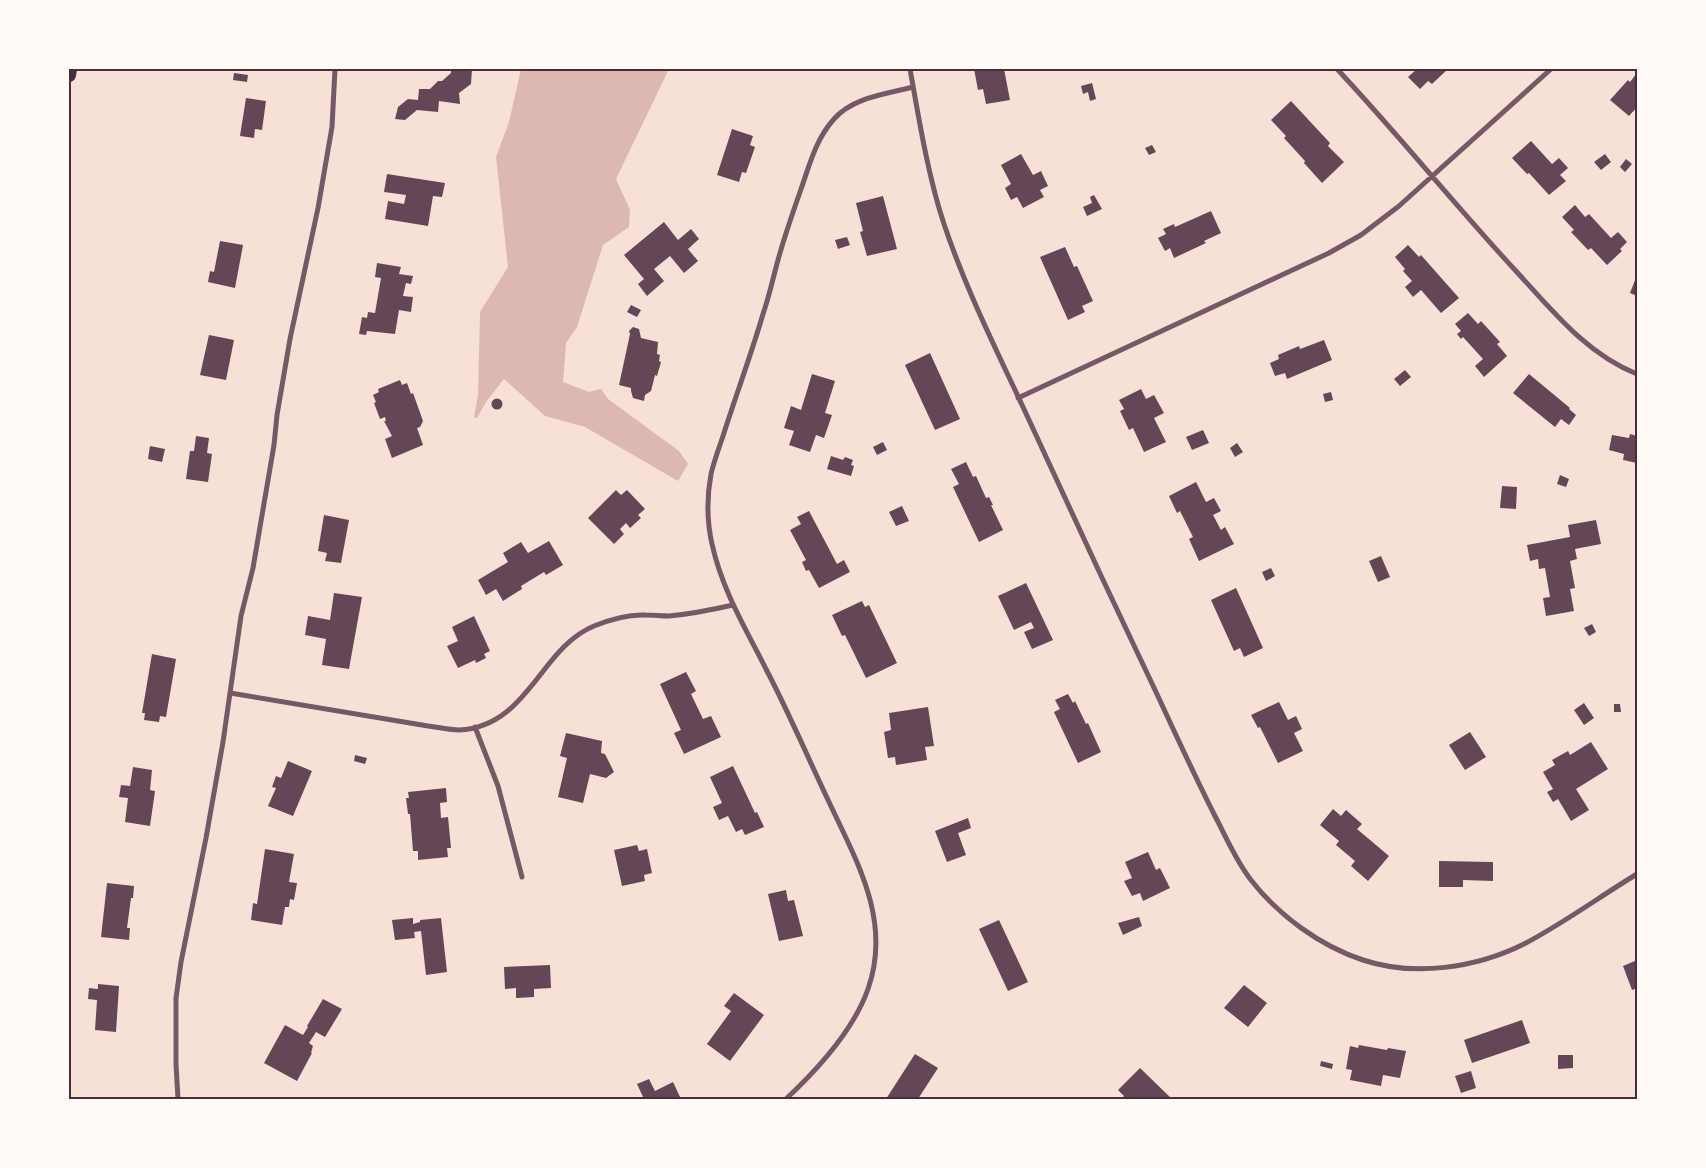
<svg xmlns="http://www.w3.org/2000/svg" width="1706" height="1168" viewBox="0 0 1706 1168" font-family="'Open Sans',sans-serif">
<style>
.water{fill:#dcb8b0}
.building{fill:#644757}
.lines{fill:none;stroke-linecap:round;stroke-linejoin:round}
.minor{stroke:#755966;stroke-width:5}
.trunk{stroke:#4a2c40;stroke-width:14}
.neatline{fill:none;stroke:#4a2c40;stroke-width:2}
</style>
<rect width="100%" height="100%" fill="#f7e1d7"/>
<path class="water" d="M521,69h148l-53,110 14,31 -1,17 -26,18 -26,82 -11,16 -3,39 26,10 12,-3 7,10 71,52 9,13 -10,17 -93,-54 -40,-11 -41,-37 -18,23 -9,16 -3,-1 4,-22 2,-83 28,-45 -12,-110 13,-35z"/>
<path class="building" d="M451,69h21l-1,15 -12,9 1,11 -21,-3 -1,11 -21,-2 -12,10 -10,-1 3,-12 10,-8 10,1 1,-11h11l8,-8h4l9,-8z
M974,69h30l6,31 -24,4 -3,-15 -5,1z
M1417,69h31l-16,15 -4,-3 -8,8 -12,-12z
M234,73l14,2 -1,7 -14,-2z
M1637,73v34l-8,9 -19,-16 18,-20 2,2z
M1092,83l4,16 -6,2 -2,-9 -5,2 -2,-8z
M246,98l20,3 -4,29 -7,-1 -1,9 -14,-2z
M1291,101l39,42 -2,3 16,16 -22,21 -18,-20 1,-2 -21,-23 2,-2 -15,-16z
M732,129l21,7 -3,9 5,2 -9,26 -4,-1 -3,10 -22,-7z
M1531,141l21,23 7,-6 9,10 -8,7 6,6 -17,14 -20,-22 -2,1 -15,-16z
M1152,145l4,7 -7,3 -4,-7z
M1021,154l12,21 8,-4 7,15 -8,4 4,7 -21,11 -6,-11 -6,3 -6,-12 6,-4 -10,-19z
M1605,154l6,8 -10,8 -7,-8z
M1626,159l6,5 -7,8 -5,-5z
M387,174l58,9 -3,14 -9,-1 -5,30 -43,-7 3,-18 16,3 2,-9 -22,-3z
M1094,195l8,14 -15,7 -4,-9 9,-4 -2,-6z
M883,196l14,53 -30,7 -7,-24 3,-1 -7,-28z
M1575,205l10,12 4,-3 22,24 7,-6 9,10 -7,7 2,2 -15,14 -16,-17 -3,2 -17,-18 3,-2 -12,-13z
M1211,211l10,22 -17,8 2,2 -32,15 -4,-10 -5,3 -7,-13 8,-4 -3,-5 11,-5 1,3z
M664,222l14,18 13,-11 8,10 -11,10 10,12 -14,12 -14,-17 -16,13 10,12 -17,15 -9,-12 6,-5 -20,-24z
M847,237l3,8 -12,4 -3,-9z
M220,241l23,4 -8,43 -27,-6 2,-11 4,1z
M1408,245l11,12 2,-2 38,43 -18,15 -20,-23 -8,7 -8,-10 7,-6 -9,-10 2,-2 -10,-12z
M1065,247l9,20 3,-1 16,35 -11,5 3,6 -17,8 -28,-63z
M377,263l24,4 -2,7 14,2 -2,8 -5,-1 -3,13 10,1 -2,15 -12,-2 -4,24 -28,-3 -1,4 -7,-1 3,-17 5,1 1,-6 7,1 6,-35 -6,-1z
M1637,275v21l-7,-3z
M631,305l10,5 -4,7 -10,-5z
M1468,313l10,11 3,-3 19,21 -3,2 10,12 -23,21 -9,-11 8,-7 -20,-22 -2,2 -4,-5 4,-3 -6,-7z
M633,327l6,2 2,9 17,4 -1,12 3,1 -1,6 2,1 -4,14 -2,-1 -4,16 -6,4 -1,6 -11,-3 -2,-7v-3l-12,-3 11,-51 -1,-3z
M209,335l25,5 -8,40 -26,-5z
M1324,340l8,20 -45,19 -2,-6 -10,3 -5,-13 9,-4 -1,-4 21,-9 1,3z
M930,353l30,66 -25,11 -30,-65z
M1405,370l6,7 -11,9 -6,-7z
M812,374l23,7 -10,32 7,2 -8,23 -8,-3 -6,17 -21,-7 5,-14 -10,-3 7,-22 10,4z
M1529,374l41,34 -1,1 7,6 -7,10 -8,-6 -6,8 -42,-34z
M400,380l2,5 5,-2 4,11 2,-1 10,28 -3,6 -3,1 6,17 -31,13 -7,-19 7,-3 -8,-15h2l-1,-4 -5,2 -6,-16 2,-1 -3,-7 6,-3 -1,-3z
M1141,389l5,10 8,-4 10,18 -10,5 12,24 -22,10 -11,-24 -4,2 -9,-19 4,-2 -5,-9z
M1331,392l2,8 -8,2 -2,-8z
M491.5 404a5.5 5.5 0 1 1 11 0a5.5 5.5 0 1 1-11 0Z
M1203,430l6,13 -17,7 -6,-13z
M1630,434l7,2v27l-14,-3 1,-6 -15,-4 3,-15 17,3z
M196,436l13,2 -2,15 5,1 -4,28 -22,-3 4,-28h4z
M883,442l4,8 -10,5 -4,-8z
M1237,443l6,9 -8,5 -5,-9z
M150,446l15,3 -3,13 -14,-3z
M831,456l12,4 2,-3 8,3 -2,5 3,1 -3,10 -24,-7z
M966,462l7,15 3,-1 10,22 3,-1 4,8h-2l12,25 -24,12 -26,-55 6,-3 -8,-15z
M1560,475l9,4 -3,8 -9,-3z
M1196,482l10,20 8,-4 7,13 -8,4 8,15 4,-3 9,17 -35,17 -10,-22 4,-2 -13,-26 -3,2 -8,-17z
M1502,486l15,1 -1,22 -16,-1z
M616,490l5,5 6,-5 18,19 -7,6 3,3 -11,10 -4,-5 -6,6 4,5 -10,10 -26,-26z
M902,506l7,15 -13,5 -7,-14z
M809,511l28,53 7,-4 6,12 -31,16 -10,-18 -3,1 -4,-9 4,-2 -16,-30 11,-6 -4,-7z
M324,515l25,5 -8,43 -16,-2 2,-8 -9,-2z
M1596,520l5,24 -26,5 2,10 -7,2 5,27 -5,1 4,22 -28,5 -3,-18 7,-1 -5,-29 -6,1 -1,-10 -8,2 -3,-16 43,-8 -2,-12z
M549,541l14,24 -17,10 -2,-3 -23,14 1,3 -19,12 -7,-12 -10,6 -8,-15 30,-18 -5,-9 18,-11 7,11z
M1381,556l9,21 -12,5 -9,-21z
M1271,568l4,8 -9,5 -4,-9z
M1026,583l27,57 -21,9 -8,-17 10,-4 -3,-6 -17,8 -16,-34z
M1236,588l27,60 -19,9 -4,-9 -6,3 -23,-51z
M334,593l28,4 -13,72 -27,-4 4,-26 -21,-4 3,-19 22,4z
M862,601l3,6 4,-2 28,58 -31,15 -21,-43 -3,1 -10,-21z
M474,616l16,35 -6,3 2,4 -10,5 -1,-3 -17,8 -11,-22 11,-5 -6,-14z
M1592,624l4,8 -7,4 -5,-8z
M152,654l24,5 -10,58 -6,-1 -1,6 -15,-2 1,-7h-3z
M686,672l10,19 -5,3 12,25 8,-3 10,21 -37,17 -10,-21 7,-3 -21,-46z
M1068,694l5,9 2,-2 11,23 2,-1 13,29 -23,11 -24,-51 6,-3 -5,-9z
M1279,702l9,18 8,-4 6,13 -8,4 9,18 -25,12 -18,-36 -2,1 -7,-13z
M1584,703l10,15 -10,7 -10,-15z
M1614,704h6l1,8h-7z
M928,707l6,39 -9,1 2,13 -31,5 -1,-8 -7,1 -4,-26 7,-2 -2,-17z
M1470,732l16,25 -21,13 -16,-25z
M566,733l36,8 -1,12 4,1 9,18 -8,6 -16,-4 -7,29 -25,-6 9,-39 -7,-2z
M1591,742l17,27 -32,20 13,21 -18,11 -13,-22 -5,3 -6,-10 6,-3 -10,-17 12,-7 -3,-5 16,-9 2,4z
M355,755l12,3 -2,6 -11,-3z
M288,761l24,10 -19,45 -25,-10 8,-18 -4,-1 4,-11 5,2z
M733,766l22,47 2,-1 7,15 -19,8 -3,-6 -6,3 -8,-16 -9,4 -6,-13 9,-4 -12,-26z
M133,767l19,3 -2,20 5,1 -5,35 -25,-4 3,-24 -9,-1 2,-12 9,1z
M446,788l1,14 -7,1 1,15 7,-1 3,31h-4l1,9 -30,3v-9h-5l-3,-37h-2l-2,-16h3l-1,-6z
M1333,809l8,7 5,-6 16,14 -5,5 32,27 -21,25 -17,-15 4,-5 -19,-16 3,-4 -19,-16z
M968,818l3,10 -13,5 8,22 -19,7 -12,-31z
M637,845l2,6 8,-2 5,24 -8,2 1,6 -23,5 -8,-36z
M265,849l29,5 -5,28 8,1 -3,17 -4,-1 -1,8h-4l-3,18 -31,-5 2,-17 4,1z
M1148,852l8,18 4,-2 10,20 -27,13 -3,-8 -8,3 -8,-15 8,-3 -7,-16z
M1439,861l54,1v19l-30,-1v7h-24z
M107,883l27,3 -1,12h-2l-4,30h3l-1,12 -28,-3z
M786,890l2,11 6,-1 9,36 -24,5 -11,-47z
M1139,917l3,9 -19,9 -5,-12z
M413,918v6l7,-2v-2l21,-2 6,54 -21,3 -5,-44 -7,1 1,6 -20,2 -3,-20z
M999,920l29,62 -20,9 -29,-62z
M1637,960v28l-5,2 -9,-24z
M550,965l1,23 -17,1v8l-18,1v-10l-11,1 -1,-22z
M98,984l21,2 -3,46 -21,-2 2,-30 -9,-1 1,-11 9,1z
M1244,985l23,18 -19,24 -24,-19z
M734,993l30,22 -34,46 -23,-17 24,-33 -7,-5z
M323,999l19,10 -17,28 -9,-5 -7,11 4,3 -2,7h1l-15,28 -33,-18 21,-38 18,10 5,-8 -1,-1z
M1522,1020l8,23 -58,20 -8,-23z
M1359,1045l28,5 1,-2 18,3 -6,27 -17,-3 -2,11 -31,-6 2,-10 -6,-1 4,-23 8,2z
M915,1054l23,14 -20,31h-32z
M1558,1055h15v13l-15,1z
M1321,1061l12,3 -1,5 -12,-3z
M1140,1068l31,30 -1,1h-49l3,-3 -6,-6z
M1471,1071l5,17 -15,5 -6,-17z
M649,1079l6,12 18,-9 8,17h-37l-7,-15z"/>
<g class="lines">
<path class="minor" d="M910,69c9,50 18,107 34,155 21,63 51,123 79,183 38,83 76,165 115,247 26,54 50,109 77,162 11,21 21,45 36,64 27,35 69,66 112,80 51,17 113,8 161,-16 40,-21 75,-47 113,-70
M1337,69c61,65 117,135 178,201 36,39 71,84 122,104
M1018,398l311,-145 32,-18 38,-29 152,-137
M230,693l198,33c10,1 21,4 31,4 69,-3 81,-82 135,-104 17,-7 34,-12 52,-11 8,0 15,1 23,1 22,-2 42,-6 64,-11
M475,727l23,59 24,91
M178,1099l-2,-35v-66l5,-36 25,-124 17,-96 18,-126 12,-48 21,-123 3,-30 13,-76 28,-131 14,-81 3,-58
M786,1099c31,-29 68,-70 82,-110 24,-68 -11,-127 -39,-187 -21,-44 -40,-89 -62,-131 -21,-42 -45,-81 -55,-127 -5,-22 -5,-48 -1,-70 3,-13 8,-26 12,-38 13,-41 28,-81 40,-122 7,-20 11,-41 17,-61 6,-21 13,-41 20,-61 9,-25 15,-52 34,-73 19,-22 53,-25 79,-32"/>
<path class="trunk" d="M69,75l1,-6"/>
</g>
<rect width="1706" height="1168" fill="none" stroke="#fffaf5" stroke-width="140"/>
<rect x="70" y="70" width="1566" height="1028" class="neatline"/>
</svg>
